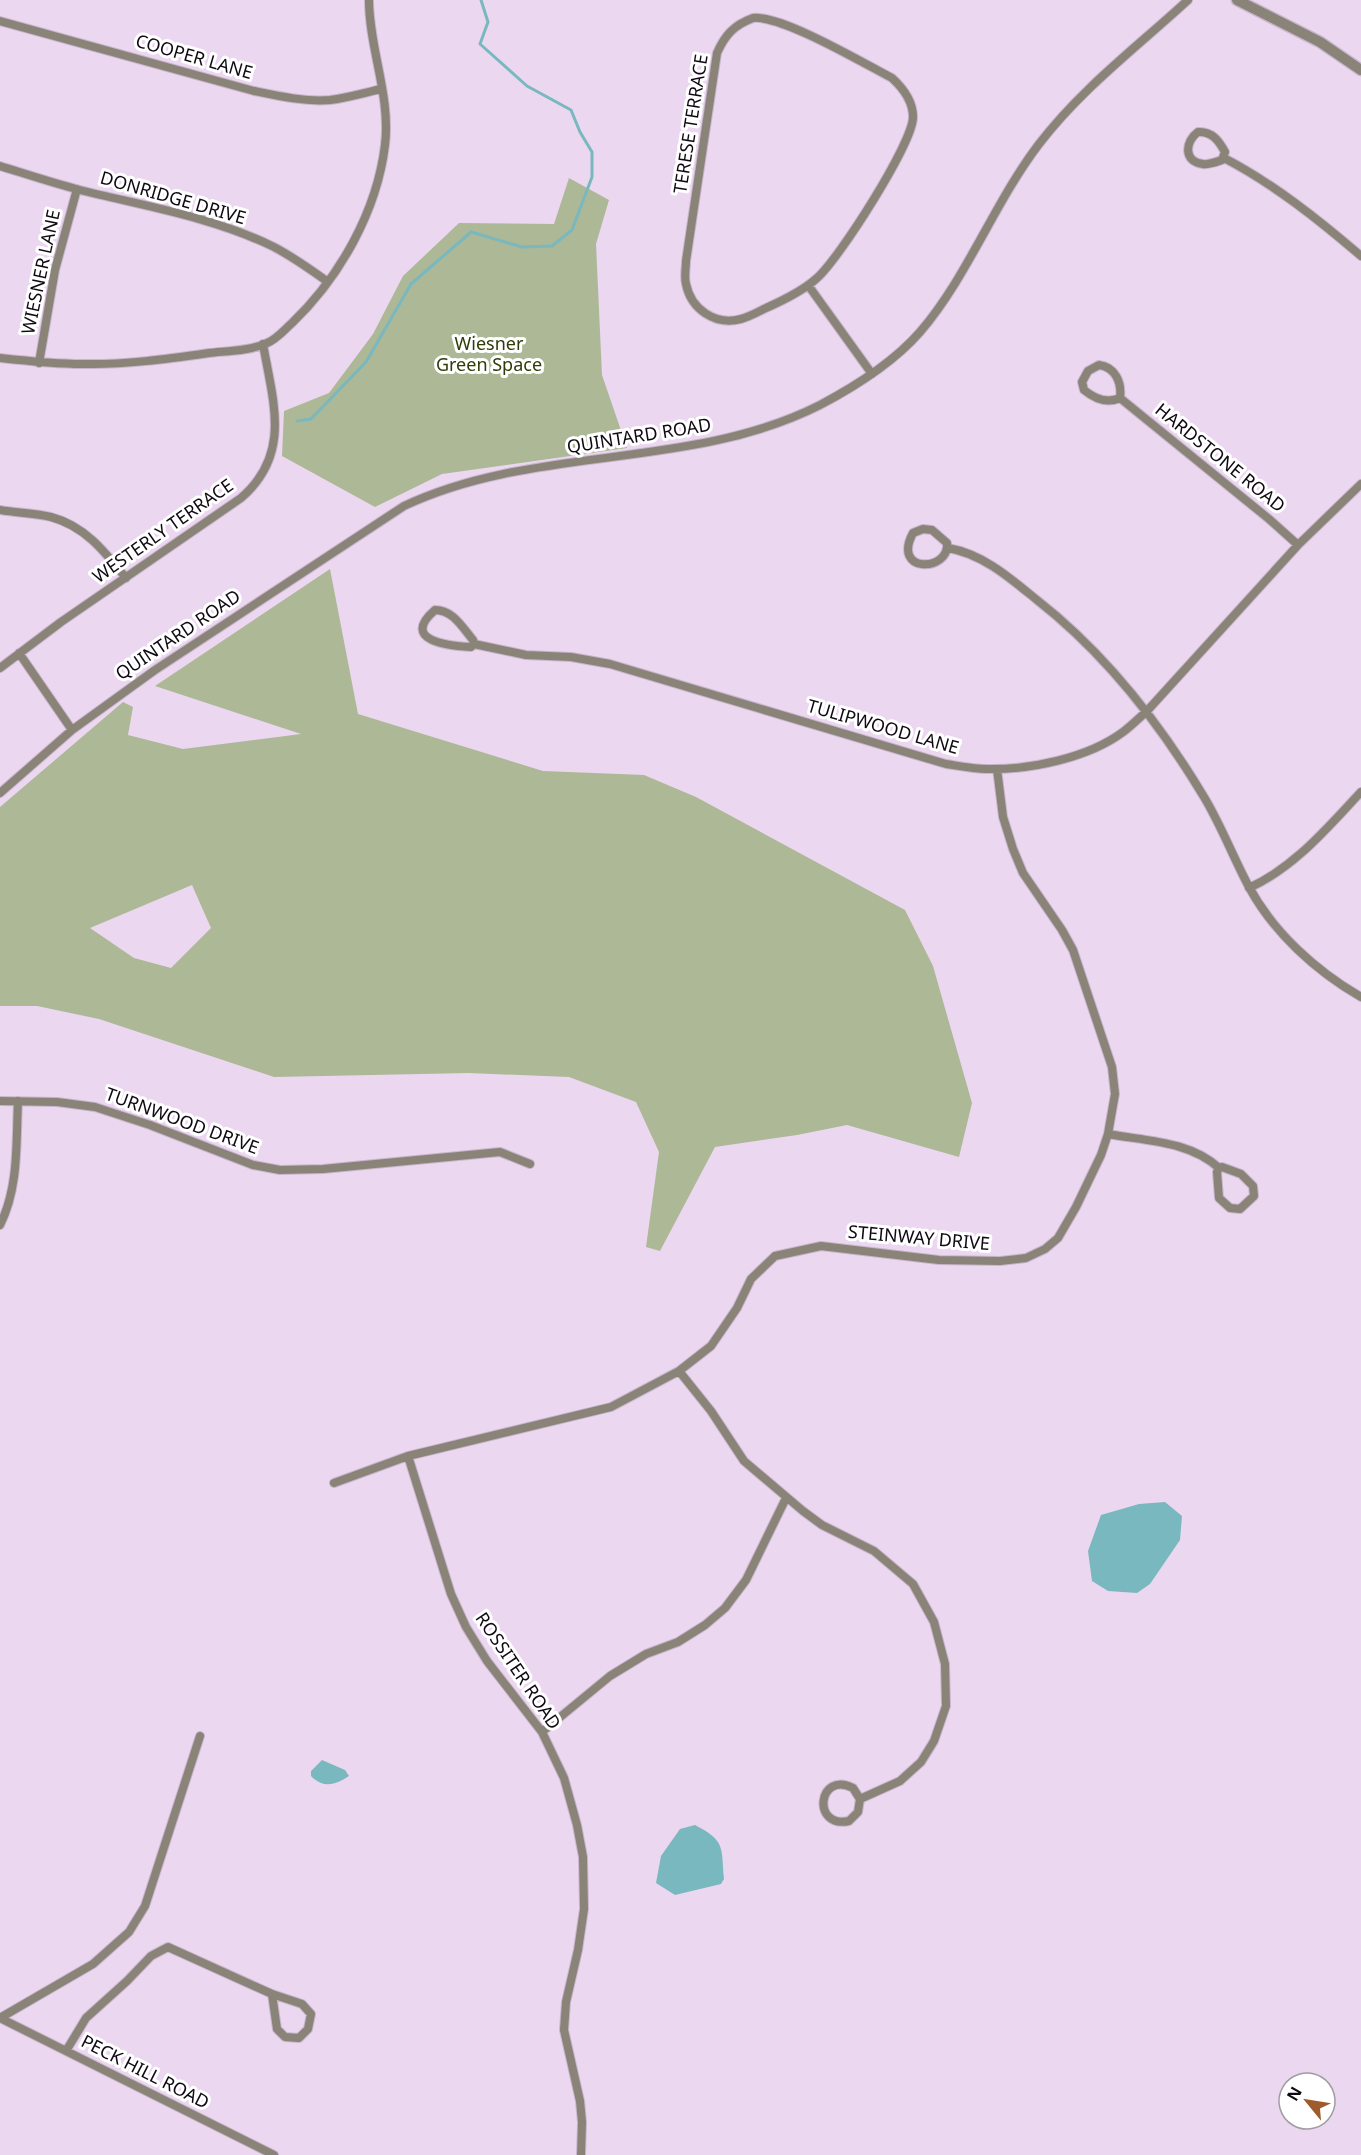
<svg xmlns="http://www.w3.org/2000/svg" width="1361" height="2155" viewBox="0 0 1361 2155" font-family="'Noto Sans',sans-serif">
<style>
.green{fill:#adb897;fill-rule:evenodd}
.water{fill:#79b8be}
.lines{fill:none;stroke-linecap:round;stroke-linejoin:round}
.stream{stroke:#79b8be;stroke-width:3}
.minor-casing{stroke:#c8b6cc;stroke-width:10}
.tertiary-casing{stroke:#c8b6cc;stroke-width:13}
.minor{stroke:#8a8378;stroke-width:8}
.tertiary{stroke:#8a8378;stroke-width:10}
.labels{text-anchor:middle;stroke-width:6;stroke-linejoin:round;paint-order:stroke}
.street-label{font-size:18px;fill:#0f0911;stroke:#fff}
.park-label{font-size:18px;fill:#2f3c05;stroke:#fff}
</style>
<rect width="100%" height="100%" fill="#ebd7f0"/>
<path class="green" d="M569,178l40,22 -13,44 6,131 25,73 -185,26 -67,33 -93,-51 2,-45 45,-18 44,-59 30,-58 56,-53 95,1z
M330,569l28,145 185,57 101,4 52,22 209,113 28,56 39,137 -13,54 -112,-32 -50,10 -82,12 -55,104 -14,-4 13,-95 -23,-50 -67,-25 -100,-4 -195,4 -175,-58 -62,-13h-37v-199l123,-105 10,5 -5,28 55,14 118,-15 -146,-48zM192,885l19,43 -40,40 -37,-10 -44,-30z"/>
<path class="water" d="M1165,1502l17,14 -2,24 -30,44 -13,9 -29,-2 -16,-10 -4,-30 13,-36 38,-11z
M322,1760l23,10 4,6c-13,9 -26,13 -38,0v-5z
M695,1825c31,16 26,22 29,54l-3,5 -46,11 -19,-12 5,-27 19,-27z"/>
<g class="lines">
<path class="stream" d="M297,421l14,-2 55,-57 45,-78 60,-52 51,15 30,-1 20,-16 20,-53v-25l-12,-20 -9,-22 -44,-24 -47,-42 8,-22 -7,-22"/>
<defs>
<path id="minor" d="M753,18c29,-3 110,45 139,60 12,11 21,23 21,39 0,26 -74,142 -96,161 -14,13 -33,22 -51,30 -8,4 -17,9 -25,11 -26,7 -50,-10 -55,-35 -2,-7 0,-16 0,-23l31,-208c8,-18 17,-28 36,-35z
M0,21l254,70c24,5 51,11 76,9 17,-2 34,-7 51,-11
M1198,132c14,-1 21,9 27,20l-3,8c-6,2 -14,5 -19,4 -20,-2 -18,-23 -5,-32z
M1224,158c50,26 95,62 137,98
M0,166c26,8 53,17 80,24 64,16 133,27 194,57 19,10 36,22 54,35
M808,285l64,89
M0,358c27,3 54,6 82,6 42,1 85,-5 127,-11 18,-2 41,-2 58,-10 10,-4 17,-13 25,-20 48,-46 85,-112 93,-178 6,-49 -16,-97 -16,-145
M39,363l16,-93 22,-81
M1099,365c16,2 23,17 21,33 -13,6 -25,1 -36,-8l-2,-8 6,-11z
M1120,398l149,121 29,26
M0,510c17,3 35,3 51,7 34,9 54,35 75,61
M923,529l9,1 15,13c3,29 -56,31 -34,-10z
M948,548c35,6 62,30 89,52 69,54 122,122 167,197 17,28 29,60 45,90 25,46 67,84 112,110
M435,610c18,0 27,17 38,30l1,4 -3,3c-21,-1 -72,-6 -36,-37z
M474,644l52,11 45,2 39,7 336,100c13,2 27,5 41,5 43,1 101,-11 136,-37 8,-6 16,-14 24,-21l151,-166 63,-61
M19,653l53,77
M0,668l61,-46 180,-124c51,-44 32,-96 22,-154
M0,793l72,-63 83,-60 249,-164c131,-62 286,-35 416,-101 36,-19 73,-42 100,-73 48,-56 74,-129 119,-188 43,-56 98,-97 149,-144
M1249,888c46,-21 78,-60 112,-96
M0,1101l57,1 38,5 55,18 103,40 27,5 43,-1 177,-17 30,12
M1108,1134c38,7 82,7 111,34
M1222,1167l19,7 12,12 1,10 -14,13 -10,-1 -11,-10 -2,-26 2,-4z
M0,1225c19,-38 16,-82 18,-124
M679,1371l32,40 33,50 59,50 19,14 52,26 39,33 21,38 11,42 1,42 -12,35 -13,21 -21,19 -40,18 -2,13 -9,9c-38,8 -31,-51 4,-33l7,11
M408,1456l43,138 15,33 21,34 55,71 22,46 13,47 6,32 1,52 -6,41 -12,52 -2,28 16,71 2,21 -1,33
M334,1483l74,-27 203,-49 68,-36 32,-25 26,-38 14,-29 24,-23 46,-10 118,14 61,1 26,-3 19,-9 13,-11 18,-31 25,-52 7,-21 7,-40 -3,-27 -39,-117 -11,-20 -39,-57 -10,-24 -10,-32 -6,-48
M542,1732l68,-56 36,-22 32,-12 27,-17 20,-17 21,-28 40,-82
M0,2018l93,-54 36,-32 16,-26 55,-170
M0,2018l274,137
M66,2051l20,-33 41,-37 24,-25 17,-9 104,47 5,35 8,8 14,1 9,-9 3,-15 -9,-10 -30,-10"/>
<path id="tertiary" d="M1237,0l83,42 41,28"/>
</defs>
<use href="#minor" class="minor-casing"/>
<use href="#tertiary" class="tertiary-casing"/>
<use href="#minor" class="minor"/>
<use href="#tertiary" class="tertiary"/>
</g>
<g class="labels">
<g class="street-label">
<text transform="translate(194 57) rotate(16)" y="6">COOPER LANE</text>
<text transform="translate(691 124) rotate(-81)" y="6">TERESE TERRACE</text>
<text transform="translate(173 198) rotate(16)" y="6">DONRIDGE DRIVE</text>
<text transform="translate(41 272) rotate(-78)" y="6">WIESNER LANE</text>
<text transform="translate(639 436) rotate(-9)" y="6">QUINTARD ROAD</text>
<text transform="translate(1220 458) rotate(39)" y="6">HARDSTONE ROAD</text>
<text transform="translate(163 531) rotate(-35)" y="6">WESTERLY TERRACE</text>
<text transform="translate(178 635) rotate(-34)" y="6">QUINTARD ROAD</text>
<text transform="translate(883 727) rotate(16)" y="6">TULIPWOOD LANE</text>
<text transform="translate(182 1121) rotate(20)" y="6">TURNWOOD DRIVE</text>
<text transform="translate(919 1238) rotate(5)" y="6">STEINWAY DRIVE</text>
<text transform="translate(518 1671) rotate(56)" y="6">ROSSITER ROAD</text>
<text transform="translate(145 2072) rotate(27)" y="6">PECK HILL ROAD</text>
</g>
<g class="park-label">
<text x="489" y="350">Wiesner<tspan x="489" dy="21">Green Space</tspan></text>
</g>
</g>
<g transform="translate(1307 2101) rotate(300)"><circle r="28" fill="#ffffff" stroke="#9f9da0" stroke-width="1.5"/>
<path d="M0-4.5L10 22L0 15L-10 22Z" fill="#9f5b2c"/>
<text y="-9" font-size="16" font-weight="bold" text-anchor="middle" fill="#0f0911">N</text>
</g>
</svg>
